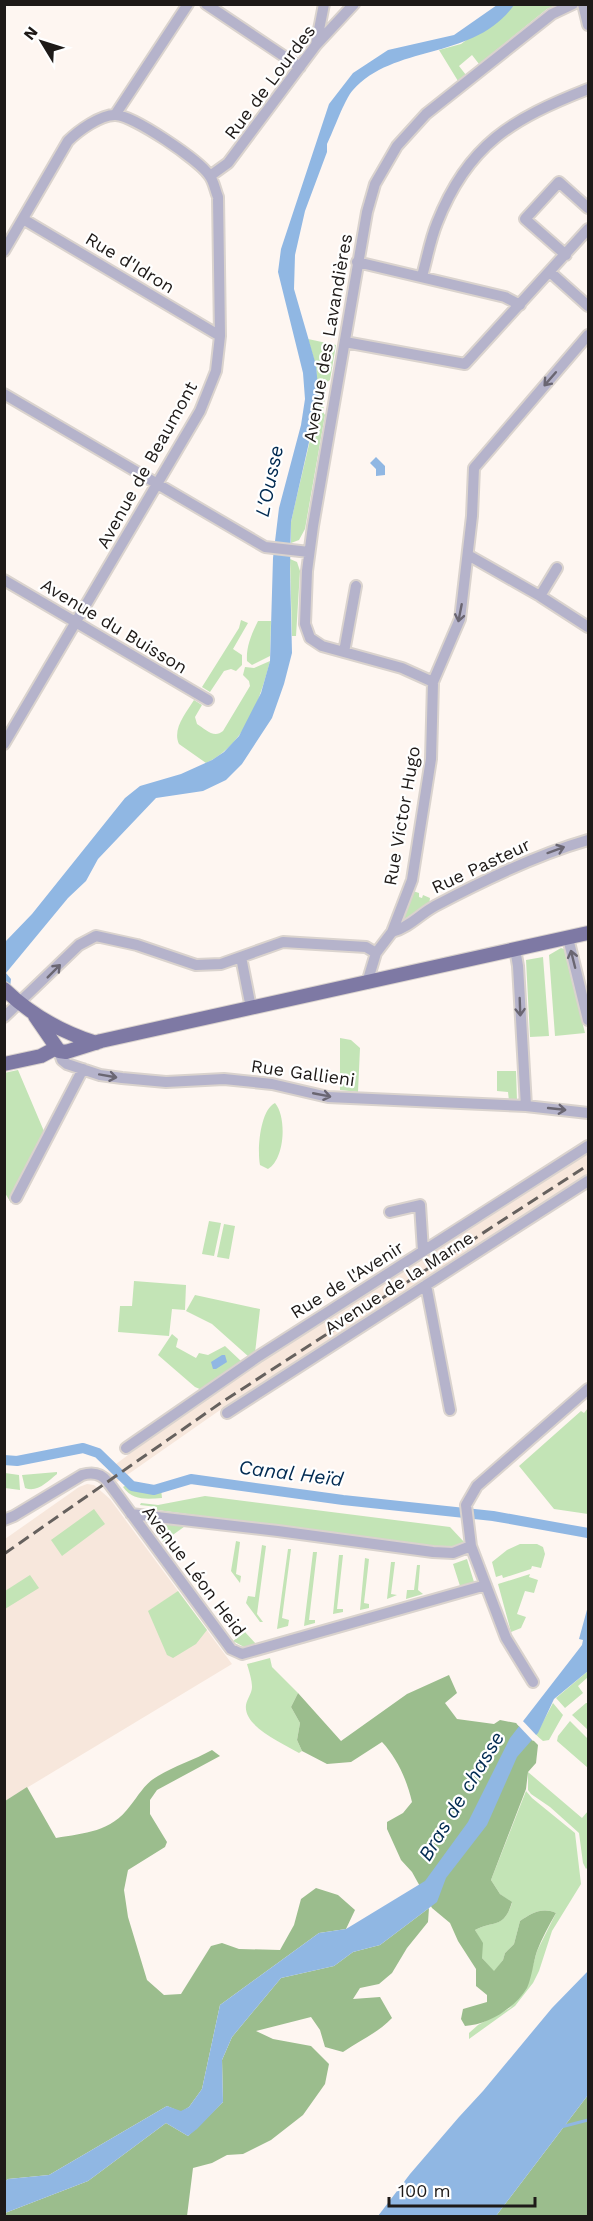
<svg xmlns="http://www.w3.org/2000/svg" width="593" height="2221" viewBox="0 0 593 2221" font-family="'Work Sans',sans-serif">
<style>
.built{fill:#f7e7dc}
.green{fill:#c3e4b6}
.forest{fill:#9bbd8d}
.water{fill:#90b7e3}
.pier{fill:#fef6f1}
.lines{fill:none;stroke-linecap:round;stroke-linejoin:round}
.stream{stroke:#90b7e3;stroke-width:3}
.canal{stroke:#90b7e3;stroke-width:10}
.minor-casing{stroke:#dad3ce;stroke-width:14}
.major-casing{stroke:#dad3ce;stroke-width:16}
.minor{stroke:#b5b3cb;stroke-width:10}
.major{stroke:#7e79a4;stroke-width:14}
.rail{stroke:#66615e;stroke-width:3;stroke-dasharray:12 6;stroke-linecap:butt}
.oneway{stroke:#6a6672}
.labels{text-anchor:middle;stroke-width:4.5;stroke-linejoin:round;paint-order:stroke}
.street-label{font-size:18px;fill:#1e1a18;stroke:#fff}
.water-label{font-size:20px;font-style:italic;fill:#002a51;stroke:#fff}
</style>
<rect width="100%" height="100%" fill="#fef6f1"/>
<path class="built" d="M588,1151v24l-365,233 -106,74 -9,-12 75,-56 139,-93 7,-2z
M87,1484l7,1 16,14 122,165 -227,137v-262l74,-52z"/>
<path class="green" d="M514,5h42l-9,4 -68,55 -7,-9 -13,11 7,9 -8,6 -19,-31 22,-6z
M308,339l28,6 -6,35 -3,2 -4,30 2,3 -20,114 -6,11 -8,3v-21l4,-18 23,-98 -2,-40z
M290,559l7,3 3,9 -4,65h-4z
M241,620l7,3 -15,26 9,6v10l-6,6 -5,-2 -7,2 -14,21 -8,-5 37,-59z
M258,621h13l-1,35 -18,9 -5,-4c-1,-13 4,-26 11,-40z
M270,661c-10,39 -25,84 -64,102l-27,-19c-7,-15 7,-31 15,-44l8,5 -7,12 2,7c8,5 17,15 26,7l27,-45 -1,-5 -6,-6 2,-8 9,1z
M413,891l6,2v4l3,1 1,-3 7,3 -1,7 -22,19 -6,-5z
M561,948l3,1 21,84 -30,3 -6,-81z
M543,957l6,79 -19,1 -4,-77z
M340,1038l11,2 9,8 -2,44 -18,-2z
M18,1070l28,66 -35,67 -6,-10 -1,-120z
M497,1071h19l1,30h-8l-1,-9 -11,-1z
M275,1103c12,14 10,56 -7,66l-8,-4c-3,-15 0,-55 15,-62z
M209,1221l12,2 -7,33 -12,-2z
M224,1224l11,2 -6,33 -12,-2z
M134,1281l52,4 -1,25 -13,-1 -3,27 -51,-4 2,-26h12z
M195,1295l65,14 -5,44 -6,4 -37,-33 -26,-13z
M172,1334l6,5 -2,8 20,11 3,-5 9,2 17,-9 17,16 -40,28 -7,-3 -37,-32z
M588,1408v106l-34,-5 -35,-43 62,-55 3,2z
M57,1472v2c-10,8 -20,19 -32,14l-3,-13z
M5,1473l14,2 1,15 -15,-2z
M128,1484c7,7 24,8 33,5l1,9c-15,1 -29,3 -39,-11z
M205,1496l245,31 15,16 -16,6 -292,-39v-3l-17,-2 1,-2 17,2z
M94,1509l11,15 -43,32 -11,-16z
M156,1520l32,4 -25,18 -8,-12z
M236,1541l4,1 -4,32 5,2 -1,7 -9,-12z
M520,1544h17l6,3 2,7 -4,14 -9,-2 -1,3 -28,9 -1,-3 -6,2 -4,-15 15,-12z
M262,1545l4,1 -9,68 6,8h-3l-14,-19 2,-7 7,1z
M288,1549h3l-9,69 7,2 -1,6 -11,3z
M313,1552h4l-8,68h6v3l-11,3z
M339,1555h4l-6,54h6v3l-10,2z
M365,1558l4,1 -5,44 5,1v4l-9,2z
M467,1559l7,23 -14,4 -7,-22z
M391,1562h4l-4,32 6,1 -10,4z
M417,1565h3l-2,25 5,4 -17,5 1,-9h7z
M530,1574l-1,3 9,3 -4,13 -9,-2 -8,23 9,3 -5,11 -10,4 -13,-48z
M30,1575l9,13 -34,21v-18z
M178,1591l29,39 -11,14 -23,14 -6,-3 -19,-44z
M424,1596v4l-156,44 1,-4z
M245,1632l11,12 -12,3 -11,-6z
M270,1658l2,9 26,26 -7,14 9,16 -3,17 5,11 -3,2c-16,-10 -56,-26 -53,-48 1,-6 6,-12 6,-18 0,-7 -3,-16 -5,-23z
M588,1671v6l-10,9 5,7 -18,15 -9,-10z
M553,1703l10,12 -14,25 -6,1 -7,-6z
M586,1703h2v27l-16,-15z
M570,1721l18,18v29l-31,-27 1,-5z
M528,1772l54,46 6,-7v56l-2,2 -3,-6 -4,-30 -29,-26 -19,-13 -3,-4z
M526,1791l6,7 43,35 6,51 -29,47 -13,40 -6,12 -18,23 -46,33v-6l9,-8 32,-17 17,-22 10,-35 19,-38c-14,-6 -24,0 -36,8l-6,23 -9,9 -2,7 -9,12 -12,-14v-15l-7,-13c19,-10 28,-1 37,-27l-12,-9 -9,-14z"/>
<path class="forest" d="M449,1675l8,18 -12,10 12,16 37,5 6,-4 16,3 22,22 -2,18 -8,9 -2,17 -35,91 9,14 12,8c-8,27 -18,18 -37,28l8,13 -1,15 12,13 9,-11 2,-7 9,-9 6,-23c12,-8 22,-14 36,-8 -7,12 -14,25 -19,38 -4,12 -5,26 -10,37 -12,20 -39,37 -62,38l-4,-7 2,-10 24,-7v-7l-11,-9v-17l-18,-28 -8,-18 -18,-15 -20,-36 -11,-12 -14,-31v-7l16,-9 9,-11c-5,-22 -15,-44 -30,-60l-31,20 -24,2 -25,-13 -5,-11 3,-17 -9,-16 7,-14 43,48 66,-47z
M212,1750l8,6 -63,34 -7,10v14l17,28 -2,5 -37,23 -4,20 4,27 19,63 17,15 17,-1 30,-48 11,-3 17,6 41,1 14,-25 7,-26 15,-11 22,7 17,15 -9,19 -27,4 -99,72 -18,84 -13,18 -8,5 -14,-6 -118,69 -41,4 -3,3v-381l22,-14 29,51c29,-5 55,-6 74,-32 9,-11 15,-23 28,-30 16,-10 36,-16 54,-26z
M429,1908l-1,14 -21,26 -15,25 -13,11 -19,4 -7,11 27,-2 12,21c-14,15 -32,22 -49,34l-18,-5 -5,-17 -9,-13 -55,14 17,8 38,7 18,18 -4,20 -22,31 -32,25 -28,14 -16,1 -15,8 -19,5 -6,48h-182v-3l83,-32 78,-58 22,13 35,-34 -1,-42 10,-23 49,-59 53,-12 19,-14 27,-7z
M588,2095v121h-92z"/>
<path class="water" d="M497,5h17c-40,56 -119,38 -161,85 -9,10 -19,40 -26,54v8l-22,59 -10,44 -1,34 22,76 3,33 -28,124 -1,47 2,84 -8,31 -12,34 -30,46 -16,16 -23,11 -47,7 -58,61 -12,22 -18,17 -62,75 5,6 -1,9 4,5 -9,9v-60l27,-28 93,-116 15,-12 41,-12 31,-14 12,-8 15,-16 22,-43 9,-32 3,-103 6,-50 22,-83 4,-26 -2,-26 -25,-101 3,-23 48,-145 24,-31 35,-23 66,-15z
M376,457l9,9v9l-9,1v-7l-6,-6z
M222,1355h3l2,7 -11,7h-3l-2,-7z
M588,1606v65l-34,28 -16,34 -21,24 -30,68 -41,53 -9,24 -57,43 -27,7 -19,14 -53,12 -49,59 -10,23 1,42 -26,27 -9,7 -22,-13 -78,58 -83,32 -1,-31 4,-3 41,-4 118,-69 14,5 8,-4 13,-18 18,-84 99,-72 27,-4 79,-48 43,-59 42,-84 72,-93 1,-5 -4,-1z
M588,1971v124l-92,121h-118l32,-42 49,-57 24,-26 69,-83z"/>
<path class="pier" d="M521,1719l17,18 -5,4 -16,-17z"/>
<g class="lines">
<path class="stream" d="M561,2127l27,-7"/>
<path class="canal" d="M4,1460l13,1 66,-13 15,5 34,33 22,4 37,-11 152,21 150,16 95,17"/>
<defs>
<path id="minor" d="M206,4l94,63
M583,4l5,21
M316,45l8,-41
M115,115l73,-111
M210,176l18,-13 88,-118 38,-41
M23,219l197,117
M4,251l64,-110c10,-10 33,-27 48,-26 18,1 83,45 93,60 5,6 6,15 9,22l2,139 -4,35 -16,40 -196,333
M566,255l-41,-36 34,-37 29,26
M357,262l148,35 15,8
M550,272l38,34
M422,276c5,-17 8,-36 15,-53 31,-79 75,-104 151,-134
M345,342l120,22 123,-135
M4,394l261,153 44,5
M468,555l72,41 48,31
M4,580l204,120
M540,596l17,-28
M344,652l12,-66
M433,682l-31,-14 -80,-22 -12,-8 -5,-14 2,-53 6,-45 54,-314 8,-28 22,-38 29,-32 126,-100 21,-10
M392,932c18,-5 28,-18 43,-26 49,-26 101,-51 153,-66
M568,938l20,82
M515,949l3,17 8,140
M241,957l10,51
M367,983l9,-30 16,-21 20,-52 19,-121 2,-77 27,-63 12,-103 2,-48 114,-133
M4,1017l75,-72 17,-9 41,9 59,20 25,-1 62,-22 83,5 10,6
M59,1051l3,9 5,4 33,11 22,3 44,4 58,-3 48,5 56,13 198,9 62,7
M16,1198l67,-129
M390,1212l30,-7 3,46
M426,1285l24,125
M227,1413l361,-232
M126,1448l133,-92 329,-210
M131,1514l147,17 155,21 20,1 18,-7
M4,1520l10,-4 68,-41c10,-3 19,-2 26,7l123,167 11,5 244,-69
M533,1682l-27,-44 -35,-92 -5,-41 11,-19 111,-97"/>
<path id="major" d="M4,989c27,26 57,43 92,54
M35,1016l24,35 7,1 35,-11 487,-108
M4,1064l37,-8 15,-8"/>
</defs>
<use href="#minor" class="minor-casing"/>
<use href="#major" class="major-casing"/>
<use href="#minor" class="minor"/>
<use href="#major" class="major"/>
<path class="rail" d="M4,1554l218,-152 366,-237"/>
</g>
<defs><path id="oneway-shaft" d="M-6 0H5M1.5-3L5.5 0L1.5 3" fill="none" stroke-width="1.6" stroke-linecap="round" stroke-linejoin="round" transform="scale(1.5)"/></defs>
<g class="oneway">
<use href="#oneway-shaft" transform="translate(550 379) rotate(131)"/>
<use href="#oneway-shaft" transform="translate(460 613) rotate(101)"/>
<use href="#oneway-shaft" transform="translate(556 850) rotate(-20)"/>
<use href="#oneway-shaft" transform="translate(573 959) rotate(-104)"/>
<use href="#oneway-shaft" transform="translate(54 971) rotate(-45)"/>
<use href="#oneway-shaft" transform="translate(520 1007) rotate(88)"/>
<use href="#oneway-shaft" transform="translate(108 1076) rotate(10)"/>
<use href="#oneway-shaft" transform="translate(322 1095) rotate(11)"/>
<use href="#oneway-shaft" transform="translate(557 1109) rotate(6)"/>
</g>
<g class="labels">
<g class="street-label">
<text transform="translate(270 82) rotate(-53)" y="6">Rue de Lourdes</text>
<text transform="translate(130 263) rotate(31)" y="6">Rue d'Idron</text>
<text transform="translate(328 338) rotate(-80)" y="6">Avenue des Lavandières</text>
<text transform="translate(147 465) rotate(-61)" y="6">Avenue de Beaumont</text>
<text transform="translate(114 626) rotate(31)" y="6">Avenue du Buisson</text>
<text transform="translate(402 816) rotate(-80)" y="6">Rue Victor Hugo</text>
<text transform="translate(481 866) rotate(-25)" y="6">Rue Pasteur</text>
<text transform="translate(303 1073) rotate(8)" y="6">Rue Gallieni</text>
<text transform="translate(347 1280) rotate(-32)" y="6">Rue de l'Avenir</text>
<text transform="translate(399 1283) rotate(-33)" y="6">Avenue de la Marne</text>
<text transform="translate(194 1571) rotate(53)" y="6">Avenue Léon Heid</text>
</g>
<g class="water-label">
<text transform="translate(269 481) rotate(-78)" y="7">L'Ousse</text>
<text transform="translate(291 1473) rotate(7)" y="7">Canal Heïd</text>
<text transform="translate(461 1796) rotate(-59)" y="7">Bras de chasse</text>
</g>
</g>
<rect width="593" height="2221" fill="none" stroke="#1e1a18" stroke-width="12"/>
<g transform="translate(42 42) rotate(308)" stroke="#ffffff" stroke-width="4.5" paint-order="stroke">
<path d="M0-4.5L10 22L0 15L-10 22Z" fill="#1e1a18"/>
<text y="-9" font-size="16" font-weight="bold" text-anchor="middle" fill="#1e1a18">N</text>
</g>
<path d="M389 2197v9h146v-9" fill="none" stroke="#1e1a18" stroke-width="3"/>
<text x="398" y="2197" font-size="18" fill="#1e1a18" stroke="#ffffff" stroke-width="4.5" paint-order="stroke">100 m</text>
</svg>
